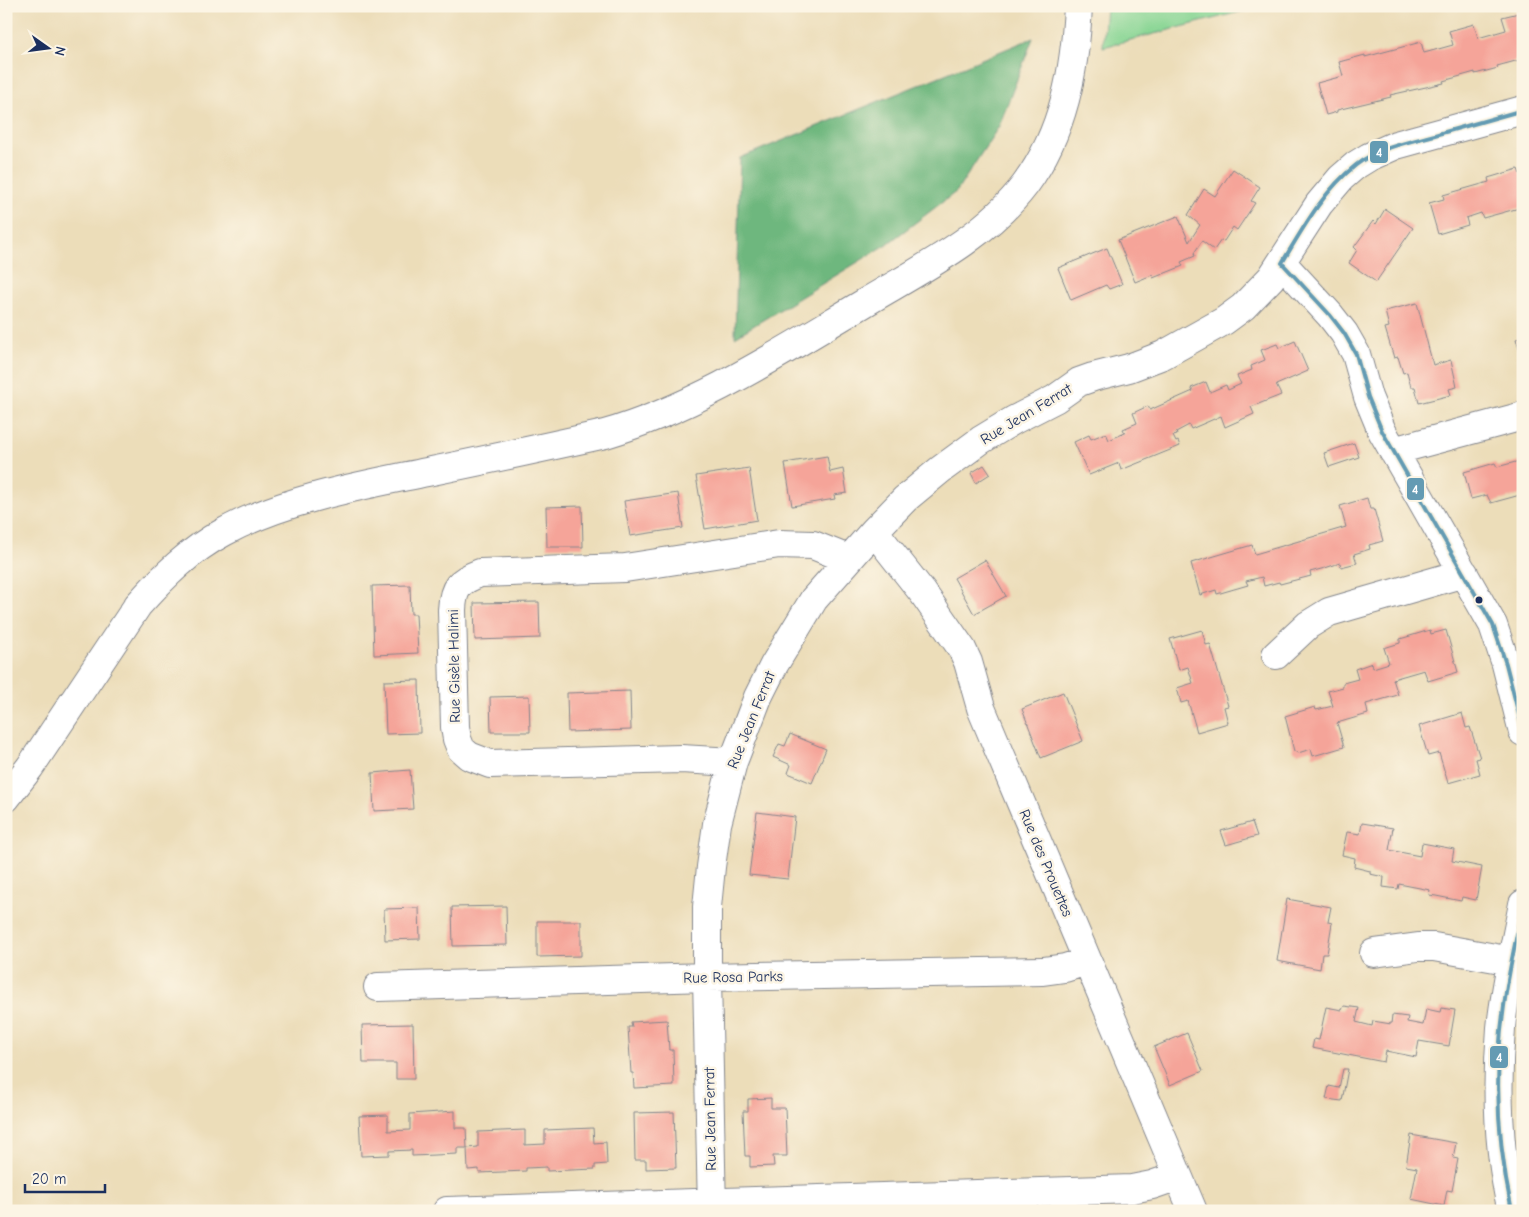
<svg xmlns="http://www.w3.org/2000/svg" width="1529" height="1217" viewBox="0 0 1529 1217" font-family="'Comic Neue',sans-serif">
<style>
.green{fill:#89d694;stroke:#528279}
.forest{fill:#6eb77e;stroke:#44736e}
.building{fill:#f5a499}
.lines{fill:none;stroke-linecap:round;stroke-linejoin:round}
.minor-casing{stroke:#84868c;stroke-width:30}
.minor{stroke:#fff;stroke-width:28}
.bus-1-casing{stroke:#fcf5e5;stroke-width:8}
.bus-1{stroke:#649bb3;stroke-width:4}
.bus-dot{fill:#1b2f5e;stroke:#fcf5e5;stroke-width:2}
.labels{text-anchor:middle;stroke-width:5;stroke-linejoin:round;paint-order:stroke}
.street-label{font-size:15px;fill:#1b2f5e;stroke:#fcf5e5}
.line-badge{stroke:#fcf5e5;stroke-width:2}
.badge-label{font-size:14px;text-anchor:middle;font-weight:bold;fill:#fff}
</style>
<rect width="100%" height="100%" fill="#fcf5e5"/>
<filter id="ink" filterUnits="userSpaceOnUse"><feTurbulence type="fractalNoise" baseFrequency=".02" numOctaves="2"/><feDisplacementMap in="SourceGraphic" scale="10" xChannelSelector="R" yChannelSelector="G"/><feConvolveMatrix kernelMatrix="1 2 1 2 8 2 1 2 1" color-interpolation-filters="sRGB"/></filter>
<filter id="wash" filterUnits="userSpaceOnUse"><feTurbulence type="fractalNoise" baseFrequency=".0096" numOctaves="4" result="noise"/><feDisplacementMap in="SourceGraphic" scale="20" xChannelSelector="R" yChannelSelector="G"/><feGaussianBlur stdDeviation="1.12" result="paint"/><feColorMatrix in="noise" values="0 0 0 0 0 0 0 0 0 0 0 0 0 0 0 0 0 1.4 0 .05"/><feComposite in="paint" operator="in"/></filter>
<g filter="url(#wash)">
<rect width="100%" height="100%" fill="#ecddb9"/>
<path class="green" d="M1106,6h157l-160,41z"/>
<path class="forest" d="M1033,38l-34,88 -42,65 -71,54 -151,92 5,-179z"/>
<g id="blocks">
<path class="building" d="M1523,12v47l-26,7 1,2 -23,6v-2l-32,9 1,2 -54,12 1,2 -54,13v2l-11,3 -9,-32 26,-7 -4,-14 26,-7v2l56,-15 3,11 29,-8 -4,-14 25,-7 4,14 28,-8 -4,-13z
M1233,169l27,18 -9,14 4,2 -18,27 -4,-3 -9,14 -3,-1 -7,10 -12,-9 -8,12 1,3 -14,6 2,4 -30,12 -1,-3 -17,7 -17,-42 60,-24 11,26 11,-17 -12,-10 16,-26 11,7z
M1518,169l2,5 3,-1v34l-40,11 -2,-5 -15,5 2,7 -30,9 -9,-31 15,-4 -1,-4 46,-13 -1,-4z
M1385,209l28,19 -37,54 -27,-19 8,-13 -3,-3 19,-26 3,3z
M1107,248l15,36 -13,5 -3,-4 -35,15 -13,-32z
M1417,303l16,62 18,-5 6,27 -8,2 2,6 -32,8 -4,-16h-4l-4,-15 -4,1 -5,-16 -4,1 -9,-30 4,-1 -4,-16z
M1523,337v22h-1l-6,-20z
M1295,341l13,30 -32,14 5,10 -30,12 3,7 -29,13 -4,-11 -30,13 -2,-4 -13,7 1,3 -4,1 3,6 2,-1 2,5 -59,24 -2,-7 -30,12 -15,-33 15,-7 2,4 15,-6 3,7 16,-7 -2,-4 14,-6 -4,-10 15,-7 2,4 43,-19 -2,-3 15,-6 4,10 16,-7 2,5 13,-6 -4,-8 15,-6 -1,-4 14,-6 -4,-10 16,-6 2,4z
M1354,443l5,14 -30,10 -5,-14z
M827,456l3,16 13,-3 4,24 -13,2 1,4 -43,7 -7,-43z
M1523,460v42l-3,-7 -29,8 -4,-8 -16,4 -7,-27 31,-9 2,4z
M984,465l6,9 -14,9 -5,-10z
M749,468l8,52 -52,9 -9,-53z
M678,493l5,35 -53,8 -6,-35z
M1367,498l3,11h4l9,32 -14,4 1,4 -16,5 3,9 -16,4 -1,-4 -15,5 -15,4 1,4 -31,8 -1,-2 -15,4 -2,-9 -16,4 2,4 -31,9 -1,-4 -16,5 -9,-32 61,-18 3,9 91,-27 -6,-21z
M582,506l1,41h-36l-1,-40z
M985,560l21,36 -32,18 -20,-36z
M410,585l1,29h5l2,39 -44,2 -2,-69z
M539,602l1,36 -65,2 -1,-37z
M1202,630l4,15 4,-1 18,62 -4,1 4,16 -31,9 -9,-31 -7,2 -4,-15 16,-5 -5,-16 -9,3 -9,-31z
M1430,630l1,4 15,-4 12,42 -30,9 -4,-11 -31,9 5,16 -32,9 2,10 -31,9 7,24 -31,9 -2,-7 -13,4 -4,-2 -9,-35 30,-9 1,3 17,-4 -5,-15 15,-4v-4l15,-4 -3,-10 17,-6 1,5 16,-5 -5,-15 16,-5v-4z
M419,680l1,53 -34,1 -2,-53z
M630,691l1,39 -63,2 -1,-39z
M1063,692l20,49 -42,17 -19,-49z
M529,696l1,36h-39l-1,-35z
M1462,713l4,15 4,-1 10,31 -4,1 4,15 -32,9 -9,-30 -11,3 -9,-30z
M790,734l36,15 -14,34 -24,-10 3,-8 -18,-8 6,-13 6,2z
M410,770l3,39 -39,2 -2,-38z
M757,812l38,5 -7,62 -39,-4z
M1252,822l5,14 -31,9 -5,-14z
M1362,823l31,5 -4,22 31,6 2,-13 32,6 -2,12 30,6 -6,33 -14,-3 -1,4 -25,-5 -7,-1 1,-5 -31,-6 -1,5 -15,-2 1,-10 -14,-3v-3l-16,-4 1,-9 -13,-3 5,-23 13,2z
M1287,899l44,8 -3,15 4,1 -5,31h-5l-2,15 -43,-8z
M506,906l1,39 -54,1 -1,-39z
M419,908l1,31 -35,1 -1,-31z
M537,921h44v35l-44,1z
M1344,1006l15,2 -3,14 16,4 1,-5 18,3 1,-9 16,2 -1,5 16,3 3,-16 14,3 1,-4 14,2 -6,36 -30,-5 -3,16 -30,-6 -2,11 -72,-14 2,-9 5,1 7,-33 16,3z
M667,1020l2,30h4l1,36 -40,2 -1,-15h-2l-3,-46h4l-1,-5z
M413,1024l1,55h-18v-16h-33l-1,-38z
M1187,1033l16,38 -33,14 -16,-38z
M1343,1069h5l-6,32 -16,-2 3,-13 10,2z
M771,1098v10h14l2,48h-14l1,10 -24,1v-11h-5l-2,-45h5v-12z
M455,1111v17h11l1,20h-10v6l-45,2v-6l-23,1v4l-28,1 -2,-40 29,-1v16l22,-1v-16z
M674,1112l2,56 -30,1v-9h-11l-1,-47z
M593,1128l1,15 12,-1 1,22 -12,1v4l-48,2v-4l-21,1v3l-47,2v-4l-11,1 -1,-22 11,-1v-15l47,-2v15l20,-1v-14z
M1411,1135l45,8 -3,15 5,1 -6,32 -5,-1 -3,16 -33,-7 6,-31 -11,-2z"/>
</g>
</g>
<g filter="url(#ink)">
<use href="#blocks" fill-opacity="0" stroke="#84868c" stroke-width="1"/>
<g class="lines">
<defs>
<path id="minor" d="M1282,263l48,52 14,18 12,21 12,43 14,34 111,194 13,39 17,68
M1393,451l130,-35
M874,531l49,62 39,56 6,13 13,46 212,503
M1276,655l32,-30 21,-13 135,-39
M733,762l-52,-3 -191,5 -21,-8 -8,-7 -4,-10 -2,-12 -3,-117c1,-23 7,-29 28,-37l145,-5 154,-24 34,1 35,14
M6,798l24,-31 108,-162c25,-28 52,-55 86,-73 60,-33 136,-46 203,-60 60,-12 119,-25 178,-38 92,-27 175,-81 256,-129 58,-35 123,-66 164,-120 39,-53 50,-115 53,-179
M1374,953l44,-6h16l78,14
M378,987l329,-10 336,-6 22,-3 22,-7
M447,1211l685,-22 20,-4 26,-9
M712,1211l-5,-234v-70l4,-40 6,-43 16,-62 25,-65 16,-32 40,-66 60,-68 31,-32 35,-29 41,-30 33,-20 41,-21 24,-17 14,-5 36,-9 34,-13 61,-34 19,-14 28,-29 48,-74 22,-26 15,-13 13,-8 27,-12 127,-35
M1512,1211c-14,-59 -16,-122 -11,-183 4,-41 14,-83 22,-124"/>
</defs>
<use href="#minor" class="minor-casing"/>
<use href="#minor" class="minor"/>
<defs>
<path id="bus-1" d="M1282,263l48,52 14,18 12,21 12,43 14,34 111,194 13,39 17,67
M1282,263c21,-35 41,-72 74,-98 23,-18 54,-23 82,-31 28,-8 56,-16 85,-24
M1512,1211c-14,-65 -18,-132 -9,-197 4,-37 13,-73 20,-109"/>
</defs>
<use href="#bus-1" class="bus-1-casing"/>
<use href="#bus-1" class="bus-1"/>
</g>
</g>
<circle class="bus-dot" cx="1479" cy="600" r="4.5"/>
<g class="labels">
<g class="street-label">
<text transform="translate(1026 414) rotate(-31)" y="5">Rue Jean Ferrat</text>
<text transform="translate(454 666) rotate(-91)" y="5">Rue Gisèle Halimi</text>
<text transform="translate(751 720) rotate(-68)" y="5">Rue Jean Ferrat</text>
<text transform="translate(1046 863) rotate(67)" y="5">Rue des Prouettes</text>
<text transform="translate(733 977) rotate(-1)" y="5">Rue Rosa Parks</text>
<text transform="translate(710 1119) rotate(-91)" y="5">Rue Jean Ferrat</text>
</g>
</g>
<g class="line-badge">
<rect x="1369" y="140" width="20" height="24" rx="5" fill="#649bb3"/>
<rect x="1406" y="477" width="19" height="24" rx="5" fill="#649bb3"/>
<rect x="1489" y="1045" width="20" height="24" rx="5" fill="#649bb3"/>
</g>
<g class="badge-label">
<text x="1379" y="157">4</text>
<text x="1415" y="494">4</text>
<text x="1499" y="1062">4</text>
</g>
<rect width="1529" height="1217" fill="none" stroke="#fcf5e5" stroke-width="25"/>
<g transform="translate(48 48) rotate(104)" stroke="#fcf5e5" stroke-width="4" paint-order="stroke">
<path d="M0-4L9 19L0 12L-9 19Z" fill="#1b2f5e"/>
<text y="-8" font-size="14" font-weight="bold" text-anchor="middle" fill="#1b2f5e">N</text>
</g>
<path d="M25 1184v8h80v-8" fill="none" stroke="#1b2f5e" stroke-width="2.5"/>
<text x="32" y="1184" font-size="15" fill="#1b2f5e" stroke="#fcf5e5" stroke-width="4" paint-order="stroke">20 m</text>
</svg>
